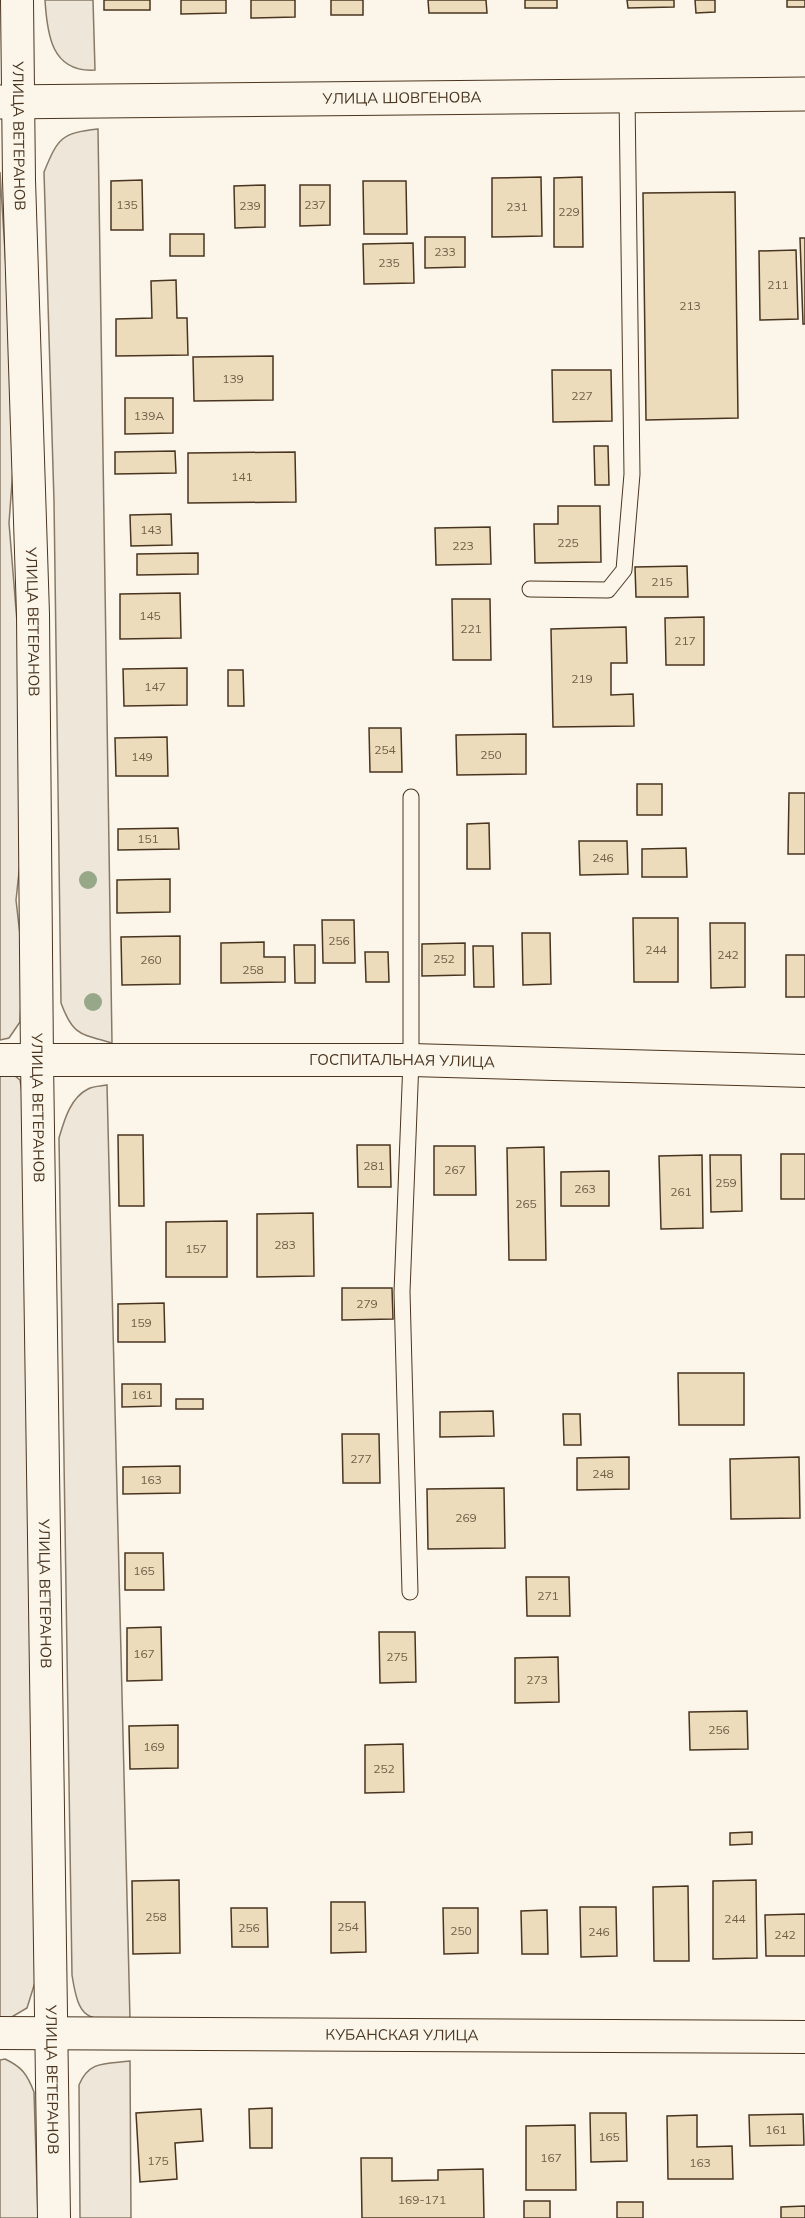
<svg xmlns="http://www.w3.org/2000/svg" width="805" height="2218" viewBox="0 0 805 2218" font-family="Mulish,sans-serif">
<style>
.green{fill:#ede6d9;stroke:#887966;stroke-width:1.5}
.building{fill:#ecdcbc;stroke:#4a3520;stroke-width:1.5}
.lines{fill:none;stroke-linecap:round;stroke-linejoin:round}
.service-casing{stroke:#4a3520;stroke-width:17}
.minor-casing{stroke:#4a3520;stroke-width:34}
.secondary-casing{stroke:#4a3520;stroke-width:35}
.service{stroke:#fbf6e9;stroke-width:15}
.minor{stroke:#fbf6e9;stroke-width:32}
.secondary{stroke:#fbf6e9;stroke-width:33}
.tree{fill:#96a887}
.labels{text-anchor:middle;stroke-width:4.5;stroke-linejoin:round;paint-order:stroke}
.number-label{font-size:12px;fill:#725f47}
.street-label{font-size:15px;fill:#4a3520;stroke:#fbf6e9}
</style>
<rect width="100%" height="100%" fill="#fbf6e9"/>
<path class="green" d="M45,0h48l2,70c-44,3 -48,-37 -50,-70z
M98,129l14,914c-31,-9 -39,-7 -51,-40l-7,-502 -10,-329c14,-34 17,-39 54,-43z
M0,172l16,256 -7,95 10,123 2,208 -5,46 7,61 -3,61 -11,16 -9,2z
M0,1068h5l15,12 3,17 14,879 -10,32 -17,10 -10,2z
M107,1085l23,934c-44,2 -51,1 -58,-44l-13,-837c5,-17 11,-40 29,-49 5,-3 13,-3 19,-4z
M5,2059c17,8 22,15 29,33l4,126h-38v-158z
M130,2061l1,157h-51l-1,-133c10,-25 28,-21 51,-24z"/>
<path class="building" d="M104,0h46v10h-46z
M181,0h45v13l-45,1z
M251,0h44v17l-44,1z
M331,0h32v15h-32z
M428,0h58l1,13h-58z
M525,0h32v8h-32z
M627,0h47v7l-46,1z
M695,0h20v12l-19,1z
M787,0h18v7h-18z
M541,177l1,59 -50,1v-59z
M582,177l1,70h-29v-69z
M142,180l1,50h-32v-49z
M363,181h43l1,53h-43z
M265,185v42l-30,1 -1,-42z
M300,185h30v40l-30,1z
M735,192l3,226 -92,2 -3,-227z
M170,234h34v22h-34z
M425,237h40v30l-40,1z
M800,238h5v86h-2z
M413,243l1,40 -50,1 -1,-40z
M796,250l2,69 -38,1 -1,-69z
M176,280l1,38h10l1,37 -72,1v-37l36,-1 -1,-37z
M273,356v44l-79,1 -1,-44z
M552,370h59l1,51 -59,1z
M125,398h48v35l-48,1z
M594,446h14l1,39h-14z
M175,451l1,22 -61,1v-22z
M295,452l1,50 -108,1v-50z
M558,506h42l1,56 -66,1 -1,-39h24z
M171,514l1,31 -41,1 -1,-31z
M490,527l1,37 -55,1 -1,-37z
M198,553v21l-61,1v-21z
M687,566l1,31h-52l-1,-30z
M180,593l1,45 -61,1v-45z
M452,599h38l1,61h-38z
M704,617v48h-38l-1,-47z
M626,627l1,36h-16v32l22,-1 1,32 -81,1 -2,-98z
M187,668v37l-63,1 -1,-37z
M228,670h15l1,36h-16z
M369,728h32l1,44h-32z
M526,734v40l-69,1 -1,-40z
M167,737l1,39h-52l-1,-38z
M637,784h25v31h-25z
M789,793h16v61h-17z
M489,823l1,46h-23v-45z
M178,828l1,21 -61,1v-21z
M579,841h48l1,33 -48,1z
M686,848l1,29h-45v-28z
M170,879v33l-53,1v-33z
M633,918h45v64h-44z
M322,920h32l1,43h-32z
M710,923h35v64l-34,1z
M522,933h28l1,51 -28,1z
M180,936v48l-58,1 -1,-48z
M264,942v15h21v25l-64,1v-40z
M465,943v32l-43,1v-32z
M294,945h21v38h-20z
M473,946h20l1,41h-20z
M365,952h23l1,30h-23z
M786,955h19v42h-19z
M118,1135h25l1,71h-25z
M357,1145h33l1,42h-33z
M434,1146h41l1,49h-42z
M544,1147l2,113h-37l-2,-112z
M781,1154h24v45h-24z
M702,1155l1,73 -42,1 -2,-73z
M710,1155h31l1,56 -31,1z
M609,1171v35h-48v-34z
M313,1213l1,63 -57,1v-63z
M227,1221v56h-61v-55z
M342,1288h50l1,31 -51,1z
M164,1303l1,39h-47v-38z
M678,1373h66v52h-65z
M122,1384h39v22l-39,1z
M176,1399h27v10h-27z
M493,1411l1,25 -54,1v-25z
M563,1414h17l1,31h-17z
M342,1434h37l1,49h-37z
M629,1457v32l-52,1v-32z
M799,1457l1,61 -69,1 -1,-60z
M180,1466v27l-57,1v-27z
M504,1488l1,60 -77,1 -1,-60z
M125,1553h38l1,37h-39z
M526,1577h43l1,39h-43z
M161,1627l1,53 -35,1v-53z
M379,1632h36l1,50 -36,1z
M558,1657l1,45 -44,1v-45z
M747,1711l1,38 -58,1 -1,-38z
M178,1725v43l-48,1 -1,-43z
M403,1744l1,48 -39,1v-48z
M752,1832v12l-22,1v-12z
M179,1880l1,73 -47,1 -1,-73z
M756,1880l1,78 -44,1v-78z
M688,1886l1,75h-35l-1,-74z
M331,1902h34l1,50 -35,1z
M580,1907h36l1,49 -36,1z
M231,1908h36l1,39h-36z
M443,1908h35v45l-34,1z
M547,1910l1,44h-26l-1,-43z
M805,1914v42h-39l-1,-41z
M272,2108v40h-22l-1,-39z
M201,2109l2,32 -28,2 2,36 -37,3 -4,-69z
M590,2113h36l1,48 -36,1z
M803,2114l1,31 -54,1 -1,-31z
M697,2115v32l35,-1 1,33h-65l-1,-63z
M575,2125l1,65h-50v-64z
M361,2158h31v23l46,-1v-10l45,-1 1,49h-122z
M524,2201h26v17h-26z
M617,2202h26v16h-26z
M805,2206v12h-24v-11z"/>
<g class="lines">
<defs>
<path id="service" d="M530,589l78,1 16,-20 8,-96 -5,-378
M410,1592l-8,-300 9,-232v-263"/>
<g id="minor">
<path id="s1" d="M17,0l2,180 14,434 4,447 17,1157"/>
<path id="s2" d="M0,1060h411l394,11"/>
<path id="s3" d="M0,2033l805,4"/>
</g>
<g id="secondary">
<path id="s4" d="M0,102l805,-8"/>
</g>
</defs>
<use href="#service" class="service-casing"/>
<use href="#minor" class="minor-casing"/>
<use href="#secondary" class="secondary-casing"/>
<use href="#service" class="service"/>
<use href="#minor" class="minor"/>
<use href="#secondary" class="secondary"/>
</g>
<g class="tree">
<circle cx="88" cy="880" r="9"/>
<circle cx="93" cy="1002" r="9"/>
</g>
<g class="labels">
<g class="number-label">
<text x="127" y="209">135</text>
<text x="315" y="209">237</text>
<text x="250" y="210">239</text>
<text x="517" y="211">231</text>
<text x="569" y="216">229</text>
<text x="445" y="256">233</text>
<text x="389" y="267">235</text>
<text x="778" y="289">211</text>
<text x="690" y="310">213</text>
<text x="233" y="383">139</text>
<text x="582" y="400">227</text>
<text x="149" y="420">139А</text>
<text x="242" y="481">141</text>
<text x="151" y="534">143</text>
<text x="568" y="547">225</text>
<text x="463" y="550">223</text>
<text x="662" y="586">215</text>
<text x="150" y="620">145</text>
<text x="471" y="633">221</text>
<text x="685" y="645">217</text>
<text x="582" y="683">219</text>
<text x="155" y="691">147</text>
<text x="385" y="754">254</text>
<text x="491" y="759">250</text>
<text x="142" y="761">149</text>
<text x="148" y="843">151</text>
<text x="603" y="862">246</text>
<text x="339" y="945">256</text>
<text x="656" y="954">244</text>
<text x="728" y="959">242</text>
<text x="444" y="963">252</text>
<text x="151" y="964">260</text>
<text x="253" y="974">258</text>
<text x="374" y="1170">281</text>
<text x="455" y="1174">267</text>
<text x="726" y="1187">259</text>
<text x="585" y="1193">263</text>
<text x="681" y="1196">261</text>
<text x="526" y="1208">265</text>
<text x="285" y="1249">283</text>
<text x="196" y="1253">157</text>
<text x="367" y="1308">279</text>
<text x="141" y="1327">159</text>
<text x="142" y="1399">161</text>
<text x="361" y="1463">277</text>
<text x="603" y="1478">248</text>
<text x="151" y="1484">163</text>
<text x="466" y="1522">269</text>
<text x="144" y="1575">165</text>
<text x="548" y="1600">271</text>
<text x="144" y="1658">167</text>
<text x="397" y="1661">275</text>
<text x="537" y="1684">273</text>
<text x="719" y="1734">256</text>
<text x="154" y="1751">169</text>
<text x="384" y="1773">252</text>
<text x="156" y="1921">258</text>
<text x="735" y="1923">244</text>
<text x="348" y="1931">254</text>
<text x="249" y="1932">256</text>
<text x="461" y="1935">250</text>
<text x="599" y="1936">246</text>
<text x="785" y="1939">242</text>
<text x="776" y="2134">161</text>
<text x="609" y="2141">165</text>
<text x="551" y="2162">167</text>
<text x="158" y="2165">175</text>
<text x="700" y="2167">163</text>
<text x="422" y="2204">169-171</text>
</g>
<g class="street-label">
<text dy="5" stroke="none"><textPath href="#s4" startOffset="402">УЛИЦА ШОВГЕНОВА</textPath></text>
<text dy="5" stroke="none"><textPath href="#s1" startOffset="136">УЛИЦА ВЕТЕРАНОВ</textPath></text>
<text dy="5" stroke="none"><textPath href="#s1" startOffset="622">УЛИЦА ВЕТЕРАНОВ</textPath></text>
<text dy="5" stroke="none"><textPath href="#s2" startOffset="402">ГОСПИТАЛЬНАЯ УЛИЦА</textPath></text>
<text dy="5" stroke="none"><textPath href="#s1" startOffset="1108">УЛИЦА ВЕТЕРАНОВ</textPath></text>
<text dy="5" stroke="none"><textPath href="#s1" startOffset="1594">УЛИЦА ВЕТЕРАНОВ</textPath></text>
<text dy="5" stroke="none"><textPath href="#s3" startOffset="402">КУБАНСКАЯ УЛИЦА</textPath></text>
<text dy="5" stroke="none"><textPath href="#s1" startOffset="2080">УЛИЦА ВЕТЕРАНОВ</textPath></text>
</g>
</g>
</svg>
